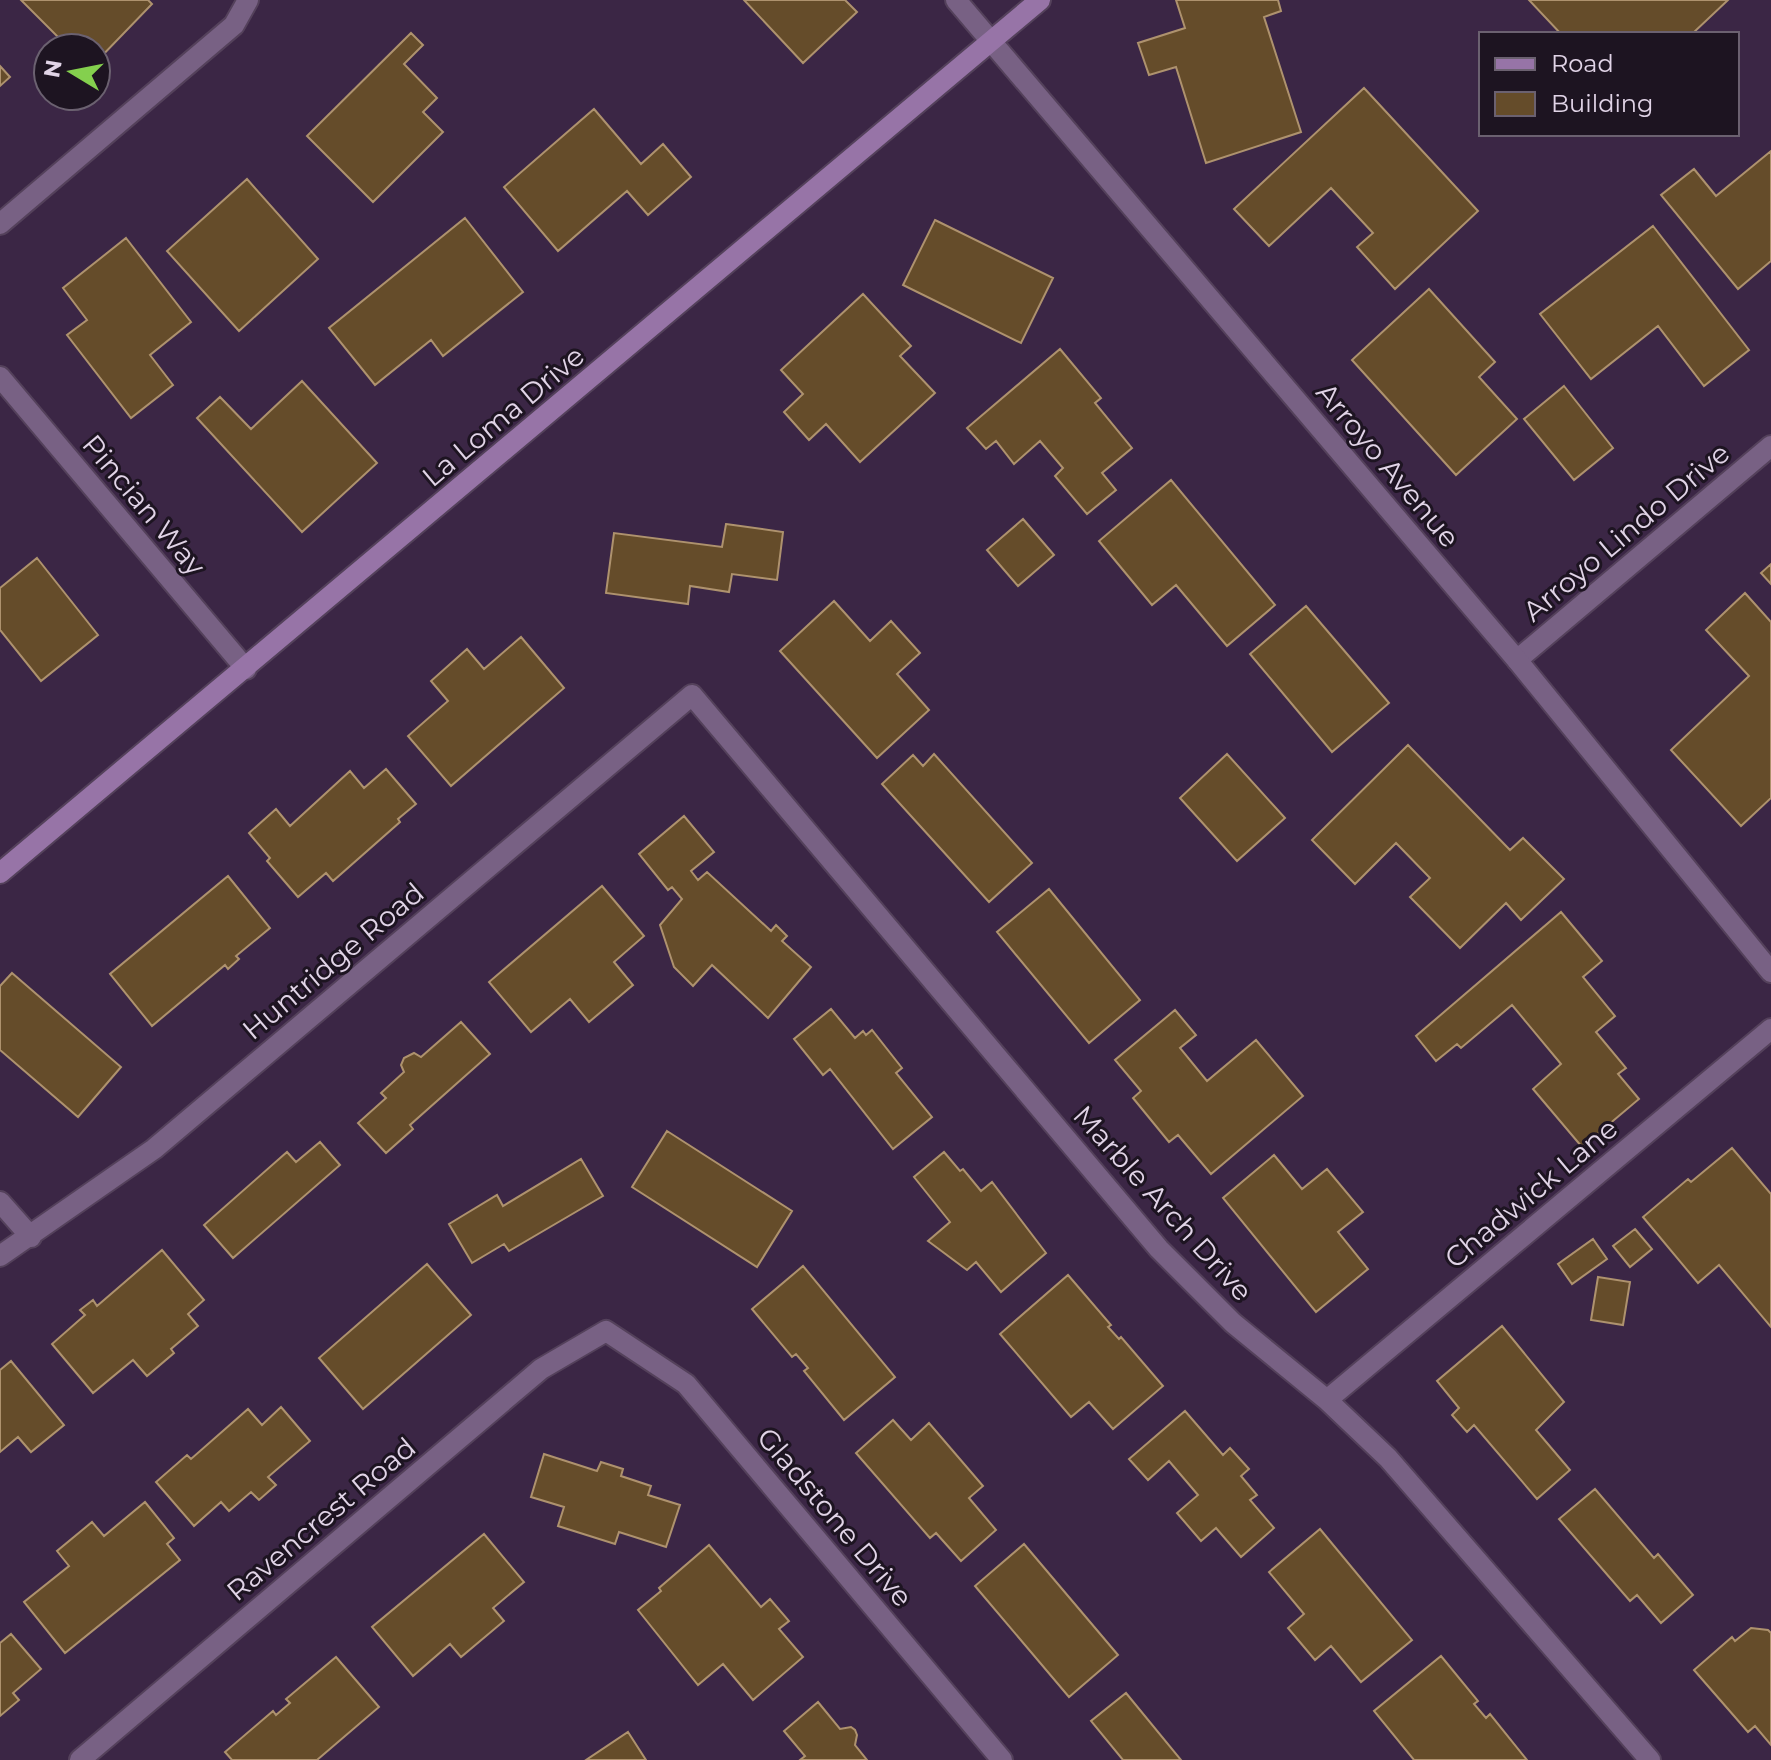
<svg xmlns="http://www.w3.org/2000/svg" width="1771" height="1760" viewBox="0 0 1771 1760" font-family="Montserrat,sans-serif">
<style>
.building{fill:#654c2a;stroke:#ae926e;stroke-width:2}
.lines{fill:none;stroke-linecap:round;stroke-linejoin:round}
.minor-casing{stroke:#54415b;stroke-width:24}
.tertiary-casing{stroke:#54415b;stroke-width:24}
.secondary-casing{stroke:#54415b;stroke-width:24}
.minor{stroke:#786184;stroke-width:20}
.tertiary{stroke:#786184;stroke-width:20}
.secondary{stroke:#9774a7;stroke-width:20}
.labels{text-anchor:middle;stroke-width:6;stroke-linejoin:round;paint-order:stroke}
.street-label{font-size:28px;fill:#e1d4e7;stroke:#1d1421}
</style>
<rect width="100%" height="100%" fill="#3b2645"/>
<path class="building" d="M21,0h127l4,4 -56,58v-14h-27z
M744,0h101l12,12 -54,51z
M1176,0h102l3,11 -17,6 37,115 -95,31 -30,-96 -27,8 -11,-32 47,-15z
M1529,0h199l-36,34h-131z
M411,33l12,12 -19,19 33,34 -14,14 20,20 -70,70 -66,-66z
M0,66l10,11 -10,9z
M1364,88l114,123 -83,78 -38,-42 16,-14 -42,-45 -62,58 -35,-37z
M594,109l47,55 22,-20 28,33 -43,38 -21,-24 -69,60 -54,-64z
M1771,151v110l-33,28 -77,-94 33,-26 22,27z
M247,179l71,80 -79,72 -72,-80z
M465,218l58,74 -80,64 -12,-16 -56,45 -46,-57z
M935,220l118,58 -32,65 -118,-58z
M1653,226l96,124 -45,36 -46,-60 -67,53 -51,-65z
M126,238l65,84 -41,33 23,30 -42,33 -64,-83 20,-15 -24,-32z
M1429,289l66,73 -16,15 38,42 -61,56 -104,-115z
M863,294l48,52 -11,10 35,37 -75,69 -34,-38 -17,16 -25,-28 19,-18 -22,-24z
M1060,349l41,49 -6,5 37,45 -30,25 14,17 -29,24 -32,-38 8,-8 -23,-27 -26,23 -18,-23 -10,8 -19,-21z
M302,381l75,82 -75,69 -105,-114 23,-21 31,32z
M1564,386l49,62 -39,32 -50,-61z
M1171,480l104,125 -48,41 -51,-61 -24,20 -53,-64z
M1023,519l31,36 -36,31 -31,-36z
M726,524l57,8 -6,48 -45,-6 -3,18 -39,-6 -2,18 -82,-11 8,-60 108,14z
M37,558l61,77 -57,46 -41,-51v-42z
M1771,564v20l-10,-11z
M1745,593l26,29v176l-30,28 -70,-76 78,-74 -43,-46z
M834,601l36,40 21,-20 29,32 -23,21 32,36 -52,48 -97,-107z
M1306,606l83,97 -57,49 -82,-98z
M521,637l43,51 -113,98 -43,-50 40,-35 -17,-20 36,-32 17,20z
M1408,745l102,105 13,-12 41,41 -43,41 -15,-17 -46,45 -50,-51 20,-19 -34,-35 -41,41 -43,-44z
M934,754l98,109 -43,39 -107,-118 31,-29 10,11z
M1227,754l58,64 -48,43 -57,-63z
M386,769l30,35 -18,15 2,3 -67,59 -7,-8 -28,24 -31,-36 3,-3 -21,-25 27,-24 14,17 60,-55 14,17z
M684,816l30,36 -23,19 7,9 9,-8 64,59 5,-6 11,11 -5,5 29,26 -43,51 -56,-53 -19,21 -19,-19 -14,-42 22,-26 -10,-12 -4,3 -29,-36z
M228,876l42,52 -34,28 3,3 -11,10 -3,-4 -73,61 -42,-52z
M602,886l42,50 -30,26 19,23 -44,37 -19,-23 -39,33 -42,-50z
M1049,889l91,111 -51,43 -92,-111z
M1561,912l41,49 -19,16 32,39 -19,16 30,36 -8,6 21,25 -57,48 -49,-58 28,-25 -49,-59 -51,43 -4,-4 -21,17 -20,-25z
M12,973l109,94 -43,50 -78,-67v-64z
M831,1009l24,29 8,-7 3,4 6,-5 30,38 -6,5 36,44 -39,32 -63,-80 -7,6 -29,-36z
M1175,1010l21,25 -16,13 27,33 49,-41 47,56 -92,78 -33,-39 -9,7 -36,-44 8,-7 -26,-31z
M461,1022l29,32 -80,71 3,4 -27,24 -28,-30 28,-25 -5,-5 23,-21 -3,-7 3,-7 10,-5 7,4z
M667,1131l125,80 -35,56 -125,-80z
M320,1142l20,23 -107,93 -29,-33 83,-73 9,10z
M1732,1148l39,46v133l-52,-62 -21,18 -55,-66 45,-38 3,3z
M944,1152l16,19 3,-2 18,22 11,-9 54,71 -45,39 -25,-30 -9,8 -39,-29 22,-19 -36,-45z
M1274,1155l28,34 25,-20 36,43 -25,20 30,37 -52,43 -93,-114z
M581,1159l22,37 -94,55 -5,-7 -32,19 -23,-39 48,-29 6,11z
M1635,1229l17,20 -22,18 -17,-21z
M1593,1239l14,20 -35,25 -14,-20z
M162,1250l42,50 -16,14 10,12 -27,23 3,4 -27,23 -14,-16 -40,33 -41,-49 33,-29 -5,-5 13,-10 4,6z
M427,1264l44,51 -108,94 -44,-51z
M803,1266l92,111 -51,43 -40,-49 4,-3 -12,-14 -4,3 -40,-48z
M1068,1275l43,50 -3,2 11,12 2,-2 42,49 -50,43 -24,-27 -18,15 -71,-83z
M1598,1277l32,5 -7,43 -32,-5z
M1502,1326l62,76 -28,28 34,40 -33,29 -63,-74 -7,7 -15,-17 7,-7 -22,-27z
M11,1361l53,64 -33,27 -13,-15 -18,15v-82z
M281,1407l29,34 -42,36 8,8 -17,15 -8,-8 -22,19 -8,-9 -27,24 -38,-44 31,-27 4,4 57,-50 14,16z
M1185,1411l38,44 7,-7 19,21 -8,7 16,19 -7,5 24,28 -33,29 -25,-29 -15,13 -24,-28 21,-18 -29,-34 -21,19 -19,-21z
M893,1420l18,20 18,-17 54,63 -14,12 27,32 -35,31 -25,-28 -6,5 -74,-85z
M544,1454l53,17 4,-9 22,7 -2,7 30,10 -3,9 32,10 -14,42 -47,-15 -4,12 -57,-18 6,-19 -33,-10z
M1595,1489l59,69 4,-4 35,41 -32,28 -24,-28 -7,6 -71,-82z
M145,1502l29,36 -7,6 13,16 -115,93 -41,-51 45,-36 -12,-15 35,-29 12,14z
M1320,1529l92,111 -51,42 -30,-36 -16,14 -27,-32 16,-14 -35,-42z
M484,1534l40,48 -31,26 11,13 -43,36 -11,-13 -37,32 -41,-49z
M1024,1544l94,111 -49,42 -94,-111z
M709,1545l52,62 9,-8 19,22 -10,8 24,28 -50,43 -30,-36 -25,21 -60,-75 23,-19 -2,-3z
M1751,1628l17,2 3,3v112l-16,-19 -7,6 -54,-62 38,-33 3,4z
M11,1634l30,35 -28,24 6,7 -19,16v-73z
M1441,1656l37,45 -4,3 12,14 4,-4 37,46h-113l-40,-49z
M336,1657l43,50 -62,53h-85l-7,-8 48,-41 3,4 14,-12 -4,-4z
M1126,1693l55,67h-58l-32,-39z
M818,1702l22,27 11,-2 4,3 2,5 -2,10 12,15h-67l5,-4 -21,-25z
M628,1732l18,28h-60z"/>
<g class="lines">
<defs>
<path id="minor" d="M0,224l234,-199 14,-25
M0,377l246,292
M1517,660l254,-214
M0,1202l31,35
M0,1256l154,-107 538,-454 467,554 74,74 94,77 61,58 262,302
M1327,1400l444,-371
M80,1760l461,-391 65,-38 80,53 316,376"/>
<path id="tertiary" d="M956,0l561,660 254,312"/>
<path id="secondary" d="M0,873l1040,-873"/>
</defs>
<use href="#minor" class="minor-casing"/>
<use href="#tertiary" class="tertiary-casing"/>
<use href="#secondary" class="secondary-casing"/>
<use href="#minor" class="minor"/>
<use href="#tertiary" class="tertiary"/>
<use href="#secondary" class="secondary"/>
</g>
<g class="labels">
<g class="street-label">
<text transform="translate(503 416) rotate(-40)" y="10">La Loma Drive</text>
<text transform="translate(1388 465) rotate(50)" y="10">Arroyo Avenue</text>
<text transform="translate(144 505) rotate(50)" y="10">Pincian Way</text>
<text transform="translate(1626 532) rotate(-40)" y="10">Arroyo Lindo Drive</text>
<text transform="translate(333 961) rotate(-40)" y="10">Huntridge Road</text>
<text transform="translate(1531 1193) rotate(-40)" y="10">Chadwick Lane</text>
<text transform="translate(1163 1203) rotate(48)" y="10">Marble Arch Drive</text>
<text transform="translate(835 1517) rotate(50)" y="10">Gladstone Drive</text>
<text transform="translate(321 1519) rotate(-40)" y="10">Ravencrest Road</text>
</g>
</g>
<rect x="1479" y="32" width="260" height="104" fill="#1d1421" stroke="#6b6170" stroke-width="2"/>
<rect x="1495" y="58" width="40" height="12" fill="#9774a7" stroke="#6b6170" stroke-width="2"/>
<text x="1551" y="72" font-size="24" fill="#e1d4e7">Road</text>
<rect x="1495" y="92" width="40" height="24" fill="#654c2a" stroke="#6b6170" stroke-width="2"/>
<text x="1551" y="112" font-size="24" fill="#e1d4e7">Building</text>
<g transform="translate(72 72) rotate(280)"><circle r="38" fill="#1d1421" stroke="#6b6170" stroke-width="2"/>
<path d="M0-6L14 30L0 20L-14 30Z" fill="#84d04e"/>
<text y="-12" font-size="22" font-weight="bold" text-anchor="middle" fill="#e1d4e7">N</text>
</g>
</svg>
